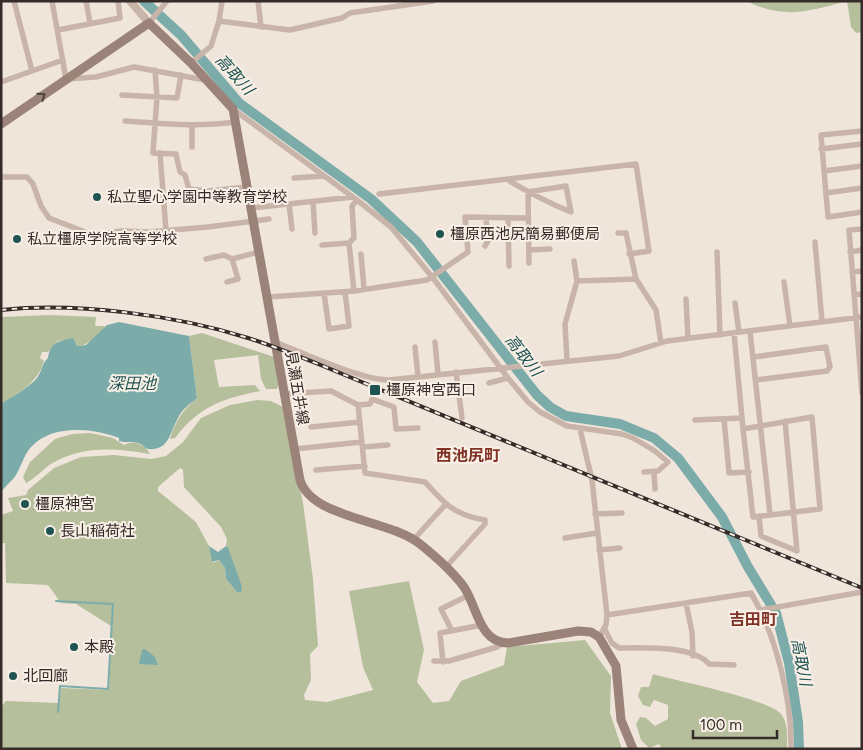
<svg xmlns="http://www.w3.org/2000/svg" width="863" height="750" viewBox="0 0 863 750" font-family="Figtree,'Noto Sans JP',sans-serif">
<style>
.green{fill:#b6bf9c;fill-rule:evenodd}
.water{fill:#7cacaa}
.lines{fill:none;stroke-linecap:round;stroke-linejoin:round}
.stream{stroke:#7cacaa;stroke-width:2}
.river{stroke:#7cacaa;stroke-width:10}
.minor{stroke:#c8b4a8;stroke-width:5.5}
.tertiary{stroke:#c8b4a8;stroke-width:8}
.secondary{stroke:#9b8379;stroke-width:9}
.rail-casing{stroke:#352b28;stroke-width:4}
.rail{stroke:#f8efe7;stroke-width:2;stroke-dasharray:5.5;stroke-linecap:butt}
.oneway{stroke:#4e413c}
.poi-dot{fill:#1f5453;stroke:#f8efe7;stroke-width:2}
.labels{text-anchor:middle;stroke-width:4;stroke-linejoin:round;paint-order:stroke}
.poi-label{font-size:15px;fill:#352b28;stroke:#f8efe7;text-anchor:start}
.street-label{font-size:15px;fill:#352b28;stroke:#f8efe7}
.water-label{font-size:16px;font-style:italic;fill:#1f5453;stroke:#f8efe7}
.neighbourhood-label{font-size:16px;font-weight:bold;fill:#803225;stroke:#f8efe7}
</style>
<rect width="100%" height="100%" fill="#f0e5db"/>
<path class="green" d="M747,1h115v31l-6,1 -5,-6 -4,-26c-36,10 -65,19 -100,0z
M49,315l47,2 -1,9h10c-5,9 -18,20 -28,20l-4,-7 -15,2 -10,11h-6l-2,6 4,3c-6,21 -24,31 -41,42l-2,-1v-85z
M202,333l72,24 5,28 -2,4h-11l-5,-10 -3,-24 -44,5 5,27 36,-2 5,6c-38,8 -60,15 -85,47l-5,1c6,-19 12,-28 27,-41l-8,-62z
M257,400l14,1 12,6 20,96 10,76 5,67 -8,8 1,26 -7,15 1,5 22,2 46,-12 -10,-23 -14,-76 60,-10 15,69 -7,32 16,21 16,-2 12,-20 43,-16 3,-18 78,-7 26,36 -1,37 12,36h-621v-42l5,-6 53,2 2,-15 48,2 2,-64 -35,-22 -15,-1 -13,-18 -42,-2 -1,-40h-4v-28l12,-4 -5,-13 18,-3 2,-5 26,-22 27,-11 33,-2 37,4 15,-3 17,-14 18,-24 29,-13zM180,468l3,2 1,17 37,40 6,12 -1,7 16,40 -5,6 -11,-13 -1,-11 -6,-8 -6,3 -4,-17 -13,-24 -38,-31v-4z
M90,433l23,5 11,7c10,-5 21,-1 26,9 -35,-6 -68,-9 -99,10 -9,6 -15,14 -25,19l-3,-6 7,-15 25,-23 17,-5z
M653,674c25,7 109,24 126,38 10,9 8,25 8,37h-125l-3,-5 -10,4 -8,-8 -5,-16 4,-7 6,1 9,8 13,-7v-14l-14,-5 -4,7 -7,-2 -5,-9 3,-9h8z"/>
<path class="water" d="M119,322l70,14 8,62c-7,6 -15,11 -19,20 -8,13 -8,33 -30,31 -4,-1 -5,-5 -10,-6 -7,-2 -12,0 -19,-2v-3c-26,-10 -67,-14 -88,9 -8,9 -10,21 -17,31 -3,3 -9,9 -13,14v-88c12,-8 26,-15 36,-26 5,-7 5,-15 11,-20 2,-16 11,-17 25,-20l4,8 9,-1 21,-20z
M209,546l9,6 8,-6 2,2 14,38 -1,6h-4l-11,-13 -1,-11 -6,-8 -7,2z
M145,649l10,8 3,8 -19,-1 3,-14z"/>
<g class="lines">
<path class="stream" d="M56,601l57,3 -5,85 -48,-3 -2,26"/>
<path class="river" d="M144,1l37,34 58,68 132,96 46,43 120,153 13,12 16,9 54,8 34,14 24,20 44,59 26,50 28,46 13,50 9,59 1,27"/>
<path class="minor" d="M14,1l18,70
M52,1l14,78 30,-2 38,-10 71,13
M86,1l4,22
M258,1l3,26
M219,21l71,9 52,-12 8,-5 83,-12
M149,23l18,-22
M58,30l62,-12 -2,-17
M191,63l20,-17 8,-25 3,-20
M155,70l2,27 -4,56 23,1 4,18 5,3 4,14 18,2 39,-4
M1,82l62,-22
M122,95l55,3 4,-23
M233,109l124,91 34,27 42,51 75,100 20,24 12,10 27,14 55,8 11,4 22,13 13,11 -10,9 -14,1
M125,121c37,3 73,6 110,1
M192,125v22
M862,131l-41,4 7,82 34,-5
M821,149l41,-5
M160,153l6,78
M824,171l38,-5
M1,177h26l6,7 8,22 8,12 44,17 29,-4 27,1 59,-5 61,-8
M294,178l30,-2
M508,180c20,12 41,23 63,32l-5,-26 -38,6 1,71
M826,193l36,-5
M379,194l257,-30 13,87 -20,3
M313,202l2,31
M289,204l3,25
M251,208l102,-11
M508,218l1,48
M862,229l-13,1 13,163
M618,233h8l10,46 20,31 5,33
M815,242l7,79
M322,245l27,-2
M485,246l3,-5 -2,-23
M529,250l21,-1
M717,252l3,83
M850,252l12,-2
M361,254l3,35
M206,259l18,-4 8,4 27,-7
M852,272l10,-1
M577,281l59,-2
M227,282l11,-3 -6,-20
M784,282l6,44
M354,291l-5,-48 5,-5 -2,-32 5,-6
M324,293l5,36 20,-3 -4,-34
M854,295l8,-1
M268,297l86,-6 73,-11 41,-28 -3,-35 63,1
M686,299l2,39
M735,303l4,29
M750,331l20,183
M734,333l9,96
M275,342c28,11 86,38 114,38l230,-24 48,-15 195,-24
M435,342l3,32
M415,347l3,29
M754,357l72,-10 4,20 -3,4 -71,9
M567,360l-2,-36 12,-43 -3,-20
M456,372l6,46
M489,383l19,-5
M284,394l47,-3 27,14 12,-1 2,-5 22,8 2,22 22,-1
M358,405l7,68 60,9c20,22 29,33 60,38v4l-40,44
M812,417l8,92 -67,8 -10,-88z
M724,419l5,54 20,-1
M695,420l47,-2
M311,427l49,-5
M580,429l12,51 15,135 -1,10 -7,12
M363,447l25,-2
M294,449l68,-7
M316,470l49,-4
M654,472l1,17
M595,514l27,-1
M759,516l2,20 36,15 -12,-130
M565,538l32,-5
M414,539l32,-35
M599,550l21,-2
M686,603l6,29 1,24
M761,610l101,-18
M607,615l144,-22c25,42 41,107 40,156
M605,630l7,13 7,5c24,0 74,-3 90,16l25,1
M452,631l-11,-22 28,-14
M434,661h15l48,-14 5,-4
M443,662l-3,-29 42,-8"/>
<path class="tertiary" d="M130,1l19,22"/>
<path class="secondary" d="M1,124l148,-101 42,40 42,46 67,371c12,39 89,39 120,64 15,12 33,28 44,43 13,19 15,56 44,56l70,-12 13,1 8,5 17,29 5,54 12,29"/>
<defs>
<path id="rail" d="M1,310c76,-8 174,5 247,28 25,8 50,18 75,28l539,222"/>
</defs>
<use href="#rail" class="rail-casing"/>
<use href="#rail" class="rail"/>
</g>
<defs><path id="oneway-chevron" d="M-2-3.5L2.5 0L-2 3.5" fill="none" stroke-width="1.6" stroke-linecap="round" stroke-linejoin="round" transform="scale(1.25)"/></defs>
<use class="oneway" href="#oneway-chevron" transform="translate(42 96) rotate(-35)"/>
<g class="poi-dot">
<circle cx="97" cy="197" r="5"/>
<circle cx="440" cy="234" r="5"/>
<circle cx="17" cy="239" r="5"/>
<rect x="369" y="384" width="12" height="12" rx="2.5"/>
<circle cx="25" cy="504" r="5"/>
<circle cx="50" cy="531" r="5"/>
<circle cx="74" cy="647" r="5"/>
<circle cx="13" cy="676" r="5"/>
</g>
<g class="labels">
<g class="poi-label">
<text x="107" y="202">私立聖心学園中等教育学校</text>
<text x="450" y="239">橿原西池尻簡易郵便局</text>
<text x="27" y="244">私立橿原学院高等学校</text>
<text x="386" y="395">橿原神宮西口</text>
<text x="35" y="509">橿原神宮</text>
<text x="60" y="536">長山稲荷社</text>
<text x="84" y="652">本殿</text>
<text x="23" y="681">北回廊</text>
</g>
<g class="street-label">
<text transform="translate(297 388) rotate(80)" y="5">見瀬五井線</text>
</g>
<g class="water-label">
<text transform="translate(235 74) rotate(48)" y="6">高取川</text>
<text transform="translate(524 355) rotate(52)" y="6">高取川</text>
<text x="132" y="389">深田池</text>
<text transform="translate(802 662) rotate(79)" y="6">高取川</text>
</g>
<g class="neighbourhood-label">
<text x="468" y="461">西池尻町</text>
<text x="753" y="625">吉田町</text>
</g>
</g>
<rect width="863" height="750" fill="none" stroke="#352b28" stroke-width="5"/>
<path d="M693 730v8h84v-8" fill="none" stroke="#352b28" stroke-width="2.5"/>
<text x="700" y="730" font-size="15" fill="#352b28" stroke="#f8efe7" stroke-width="4" paint-order="stroke">100 m</text>
</svg>
